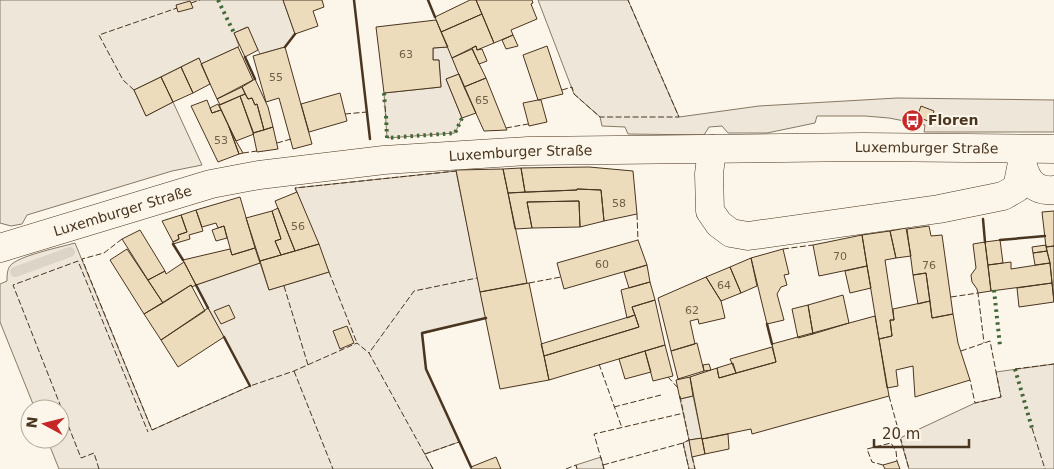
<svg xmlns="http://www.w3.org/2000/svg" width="1054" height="469" viewBox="0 0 1054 469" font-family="'DejaVu Sans',sans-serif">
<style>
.green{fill:#ede6d9;stroke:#887966}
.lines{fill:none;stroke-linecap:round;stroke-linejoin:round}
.stream{stroke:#dcd4c6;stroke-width:10}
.building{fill:#ecdcbc;stroke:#4a3520}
.minor-casing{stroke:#4a3520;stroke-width:29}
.major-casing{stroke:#4a3520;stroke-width:29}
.minor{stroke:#fbf6e9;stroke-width:28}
.major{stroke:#fbf6e9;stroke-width:28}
.hedge{stroke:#436837;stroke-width:4;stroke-dasharray:2.5 4;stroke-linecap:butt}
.fence{stroke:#4a3520;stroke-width:1;stroke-dasharray:6 2.5;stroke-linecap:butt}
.wall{stroke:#4a3520;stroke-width:2.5}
.labels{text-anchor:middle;stroke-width:4;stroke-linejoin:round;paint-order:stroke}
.number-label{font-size:11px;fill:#725f47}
.poi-label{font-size:14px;font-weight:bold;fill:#4a3520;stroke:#fbf6e9;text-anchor:start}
.street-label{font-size:14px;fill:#4a3520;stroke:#fbf6e9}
</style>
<rect width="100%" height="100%" fill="#fbf6e9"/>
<path class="green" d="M0,0h283l12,34 -10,13 -25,7 -13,-27 -13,6 5,13 -1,1 -37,17 -2,-6 -65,32 12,26 27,-14 29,63 -30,6 -145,44 -5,9 -11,2 -11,-3z
M538,0h90l51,117 80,-11 138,-8 157,2v32h-130l1,-7 -36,-7 -24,-2h-48l-2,7 -48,10h-39l-6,-7 -13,1 -5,8 -76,-1 -3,-7 -23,-1 -2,-9 -26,-23z
M448,47l11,27 -13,5 16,39 -7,15 -68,5 -3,-45 57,-6 -2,-27h-6v-12z
M456,171l30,147 -64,16 4,35 33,73 -34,12 8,15h-374l-12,-30h13v-30h-25l-35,-87v-38l7,-3c0,-5 0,-11 3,-15 7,-10 51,-19 65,-23l77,187 98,-44 -54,-101 64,-22 9,27 60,-18 -34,-84z
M1054,364v105h-145l-9,-31 75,-35 26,-6 -5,-25z
M693,396l9,42 -13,2 6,29h-6l-6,-26 6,-3 -9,-41z
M601,457l3,12h-27l-1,-4z"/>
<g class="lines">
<path class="stream" d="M15,272l55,-20"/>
</g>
<path class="building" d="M283,0h39l2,7 -11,4 5,15 -23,8z
M470,0h6l6,14 -41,18 -6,-15z
M476,0h56l1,3 -2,1 6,15 -26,11 2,5 -19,8z
M190,1l3,7 -15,4 -2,-7z
M482,14l12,29 -17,7 -1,-4 -24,12 -11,-26z
M436,20l12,27 -15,1v12h6l2,27 -57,6 -8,-66z
M248,27l10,23 -13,7 -11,-24z
M513,35l5,11 -12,3 -4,-9z
M476,46l1,4 5,-1 5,12 -8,3 -7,-16z
M547,46l16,48 -25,6 -15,-45z
M238,47l15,33 -36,19 -16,-35z
M285,47l27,97 -19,5 -14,-51 -13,4 -13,-46z
M472,49l14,29 -22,9 -12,-29z
M199,58l11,26 -17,9 -12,-26z
M181,67l12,26 -20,9 -12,-25z
M459,74l17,39 -14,5 -16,-39z
M161,77l12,25 -27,14 -12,-26z
M486,78l20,50 1,2 -23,1 -20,-44z
M255,79l13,28 5,20 -9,3 -7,-26 -2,1 -3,-7 -4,1 -6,-12z
M242,87l3,7 -25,11 -3,-6z
M340,93l7,28 -38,11 -8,-28z
M245,94l3,5 4,-1 3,7 2,-1 7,26 -11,3 -13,-37z
M240,96l14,38 -18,7 -17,-36z
M207,100l5,13 9,-3 8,17 10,27 -21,8 -27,-56z
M538,100h3l6,22 -18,4 -6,-23z
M218,104l3,6 -9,3 -2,-5z
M921,106l13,5 -3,11 -14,-5z
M229,127l7,14 7,12 -4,1z
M273,127l5,22 -21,3 -4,-19z
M589,167l44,4 4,43 -33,7 -3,-31 -24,-1v1l-52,2 -4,-24z
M521,168l4,24 -17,1 -5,-24z
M503,169l24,114 -47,9 -24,-122z
M577,189l24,1 3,31 -24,6 -1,-26 -52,1 5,26 -17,1 -7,-36 69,-3z
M297,192l22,52 -24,7 -20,-50z
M240,197l15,51 -23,7 -8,-29 -6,2 -2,-5 -14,4 -6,-17z
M579,201l1,26 -48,1 -5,-26z
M278,208l17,43 -14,4 -6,-14 6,-2 -9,-28z
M196,210l7,21 -14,4 1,4 -17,5v-2l6,-3 -1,-4 9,-3 -6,-17z
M272,211l9,28 -6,2 6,14 -21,6 -14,-43z
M1054,211v35l-8,1 -4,-35z
M181,215l6,17 -9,3 1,4 -6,3 -11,-21z
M224,226l3,12 -11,3 -4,-11z
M929,226l2,10 11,-1 11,79 -21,4 -6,-45 -13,2 -6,-46z
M906,228l5,28 -15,2 -6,-27z
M140,230l25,41 -17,9 -26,-41z
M890,231l6,27 -11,2 9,60h-4l2,16 -13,3 -17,-104z
M862,235l5,31 -48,10 -6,-31z
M638,240l9,25 -83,24 -7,-26z
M1000,240l3,23 -15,2 -3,-23z
M985,242l6,49 -13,2 -1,-4 -5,-7 -1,-7 5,-7 -3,-24z
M319,244l10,28 -60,18 -9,-29z
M1046,245l1,6 -14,2 -1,-6z
M1054,246v56l-4,-39 -4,-16z
M255,248l5,15 -64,22 -13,-25 47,-11 2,6z
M127,249l36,54 -19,11 -34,-54z
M783,249l6,25 -5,1 3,10 -6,2 -4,7 7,26 -17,4 -16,-66z
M1047,251l3,12 -15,2 -2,-12z
M751,258l6,28 -16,7 -11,-26z
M184,262l12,23 -4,2 -1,-2 -28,18 -15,-23 17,-9 1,3z
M1011,262v7l39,-6 2,20 -61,8 -3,-26z
M647,265l3,17 -21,6 -5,-16z
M867,266l4,22 -21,5 -5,-22z
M730,267l11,26 -20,8 -15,-24z
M926,273l4,28 -12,3 -5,-29z
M706,277l15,24 4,17 -26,6 -1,-5 -8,2 5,23 -24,7 -13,-53z
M650,282l5,18 -23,7 3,8 -8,3 -6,-28z
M529,283l20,97 -49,9 -20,-97z
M1052,283l2,19 -35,5 -2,-19z
M191,285l14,26 -44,29 -17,-26z
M843,295l6,28 -36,11 -5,-29z
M655,300l10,45 -116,35 -5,-24 95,-29 -7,-20z
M930,301l2,17 21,-4 5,29 12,37 -55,17 -2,-31 -17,4 2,16 -11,2 -8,-49 13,-3 -2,-16h4l-1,-11z
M229,305l6,13 -14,6 -7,-13z
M808,305l5,29 -15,4 -6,-29z
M208,308l16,29 -46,30 -17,-27z
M635,315l4,12 -95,29 -3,-12z
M875,316l14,80 -137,38 -1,-5 -49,10 -12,-62 27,-9 2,10 57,-16 -4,-18z
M347,326l7,17 -14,6 -7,-18z
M697,343l7,28 -26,8 -7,-28z
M665,345l8,31 -20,5 -8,-30z
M772,347l4,15 -40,11 -6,-14z
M645,351l6,21 -26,7 -6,-20z
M733,363l3,10 -17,5 -2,-10z
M709,364l2,6 -7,1 -1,-6z
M690,377l3,19 -13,3 -4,-19z
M728,434l1,15 -24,5 -3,-15z
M702,438l3,16 -13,3 -3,-17z
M496,457l5,12h-30v-2z
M897,461l3,8h-15l-2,-4z"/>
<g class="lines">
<defs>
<path id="minor" d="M712,149l-3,25 1,37 9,13 12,9 17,3 191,-27 64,-13 14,-8 5,-25
M1020,155c5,21 10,37 34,35"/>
<g id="major">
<path id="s1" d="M0,248l211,-64 48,-9 125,-15 144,-9 335,-4 191,2"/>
</g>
</defs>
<use href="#minor" class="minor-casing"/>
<use href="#major" class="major-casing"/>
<use href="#minor" class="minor"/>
<use href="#major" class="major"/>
<path class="hedge" d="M218,0l16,33
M384,93l1,13
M386,116l1,22 68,-5 7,-15
M994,290l6,56
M1015,369l17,59"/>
<path class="fence" d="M191,3l9,-3
M134,90l-11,-10 -24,-45 78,-27
M562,90l10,-3 2,7 26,23h79l-51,-117
M385,106l1,10
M345,114l22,-2
M506,128l22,-4
M277,143l14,-4
M243,153l14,-2
M297,192l-2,-4 161,-17
M637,214l1,26
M122,239l-18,14 -22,6 70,171 98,-44 44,-15 63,-28 12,10
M783,249l30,-4
M329,272l28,71
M529,283l32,-6
M284,286l24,79
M951,297l27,-4 6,50
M961,351l29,-10 11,56 -26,6 -5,-23
M599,364l23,64
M1015,369l39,-5
M294,371l39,98
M668,377l10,11
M680,396l9,44 -6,3 6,26
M889,396l20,73
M614,407l47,-12
M1032,428l13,41
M425,454l34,-12
M692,457l3,12
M603,465l80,-22
M883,465l-11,-3 -5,-13 24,-6 5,8 1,10
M99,469l-5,-16 -13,5 -68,-173 65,-24 70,171
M433,469l-64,-116 45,-62 63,-13
M566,469l10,-4 1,4
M604,469l-10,-35 90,-21"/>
<path class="wall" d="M354,0l16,139
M428,0l7,17
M285,47l10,-13
M245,57l10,22
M983,219l2,23
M1000,240l45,-4
M173,244l10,16
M196,285l12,23
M767,324l5,20
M224,337l26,49
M471,467l-45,-98 -4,-36 64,-15"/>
</g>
<defs>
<symbol id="bus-disc" viewBox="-11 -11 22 22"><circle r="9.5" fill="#c62828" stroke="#fbf6e9"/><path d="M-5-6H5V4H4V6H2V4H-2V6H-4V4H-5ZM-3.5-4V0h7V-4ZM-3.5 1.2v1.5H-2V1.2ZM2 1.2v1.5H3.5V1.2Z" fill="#fff"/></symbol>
</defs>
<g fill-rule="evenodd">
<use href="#bus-disc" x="900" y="108" width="25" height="25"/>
</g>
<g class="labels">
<g class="number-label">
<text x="406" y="58">63</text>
<text x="276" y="81">55</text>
<text x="482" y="104">65</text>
<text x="221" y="144">53</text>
<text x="619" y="207">58</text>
<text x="298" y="230">56</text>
<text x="840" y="260">70</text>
<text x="602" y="268">60</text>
<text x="929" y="269">76</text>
<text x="724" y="289">64</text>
<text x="692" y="314">62</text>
</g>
<g class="poi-label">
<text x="928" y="125">Floren</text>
</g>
<g class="street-label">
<text dy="5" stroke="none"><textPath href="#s1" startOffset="938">Luxemburger Straße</textPath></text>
<text dy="5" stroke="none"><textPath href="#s1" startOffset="532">Luxemburger Straße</textPath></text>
<text dy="5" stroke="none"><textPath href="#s1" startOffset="128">Luxemburger Straße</textPath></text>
</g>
</g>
<g transform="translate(45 424) rotate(277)"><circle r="24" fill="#fbf6e9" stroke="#b4a999"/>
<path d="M0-4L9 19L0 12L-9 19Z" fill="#c62828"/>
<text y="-8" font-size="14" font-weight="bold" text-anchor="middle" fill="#4a3520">N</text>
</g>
<path d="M874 439v8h95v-8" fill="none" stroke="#4a3520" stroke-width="2.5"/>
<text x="882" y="439" font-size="15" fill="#4a3520" stroke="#fbf6e9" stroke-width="4" paint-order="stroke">20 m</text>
</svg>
